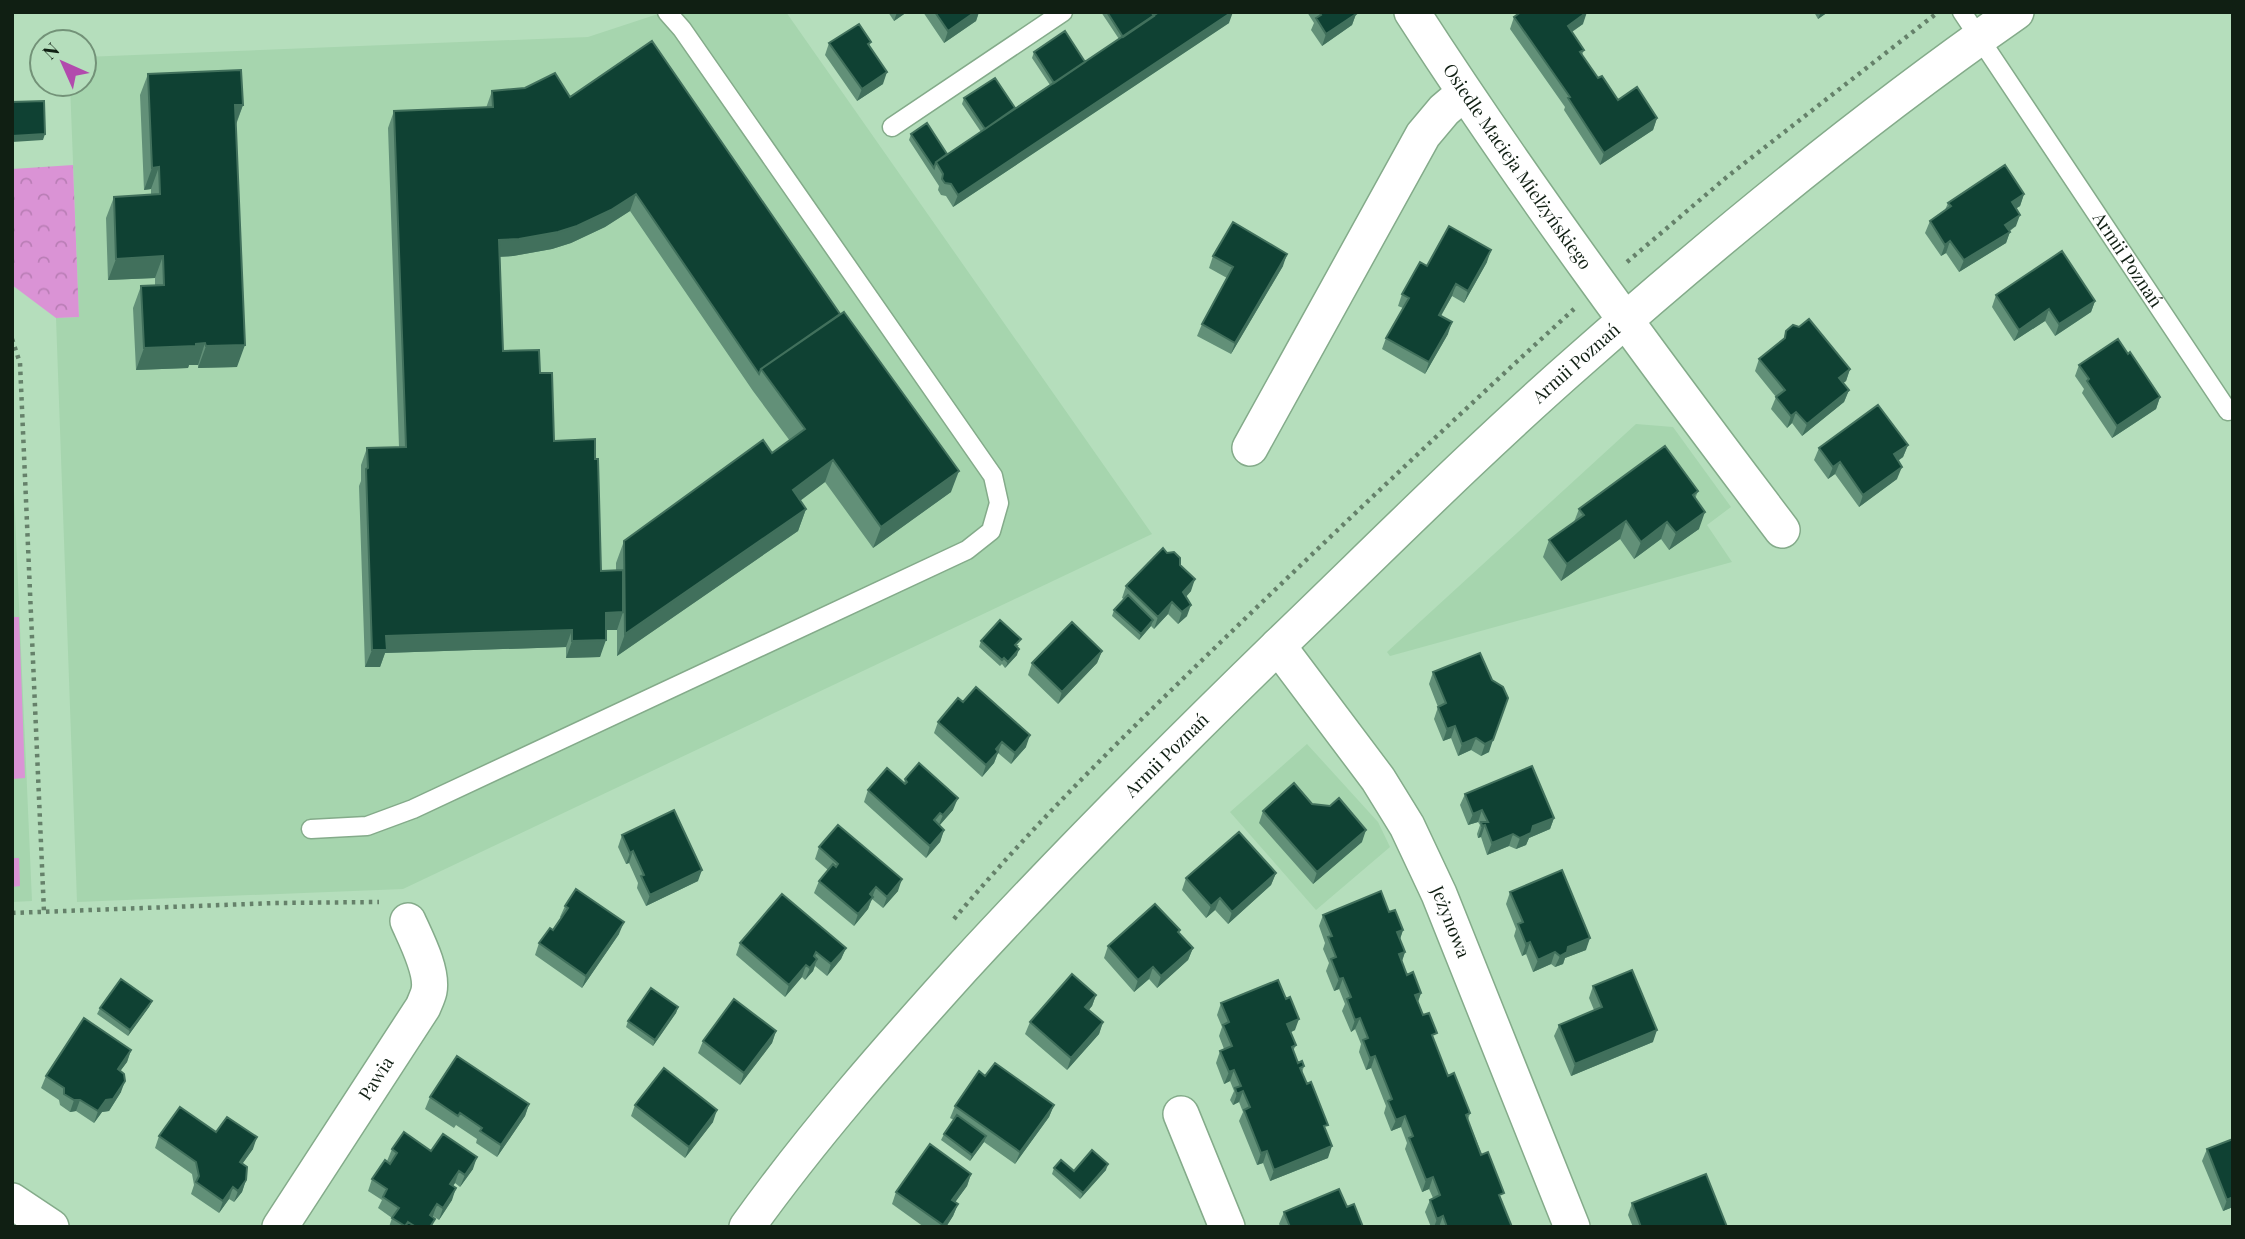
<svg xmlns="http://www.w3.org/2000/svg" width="2245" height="1239" viewBox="0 0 2245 1239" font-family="'Playfair Display',serif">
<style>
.built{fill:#a6d5ae}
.park{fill:url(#park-crowns)}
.pitch{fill:#da93d5}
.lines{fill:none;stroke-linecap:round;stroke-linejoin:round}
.service-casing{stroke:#84ab8a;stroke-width:21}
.minor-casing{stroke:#84ab8a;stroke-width:38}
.path{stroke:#65816a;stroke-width:4.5;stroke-dasharray:3.5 5;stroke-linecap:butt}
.service{stroke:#fff;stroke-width:18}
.minor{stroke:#fff;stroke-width:35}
.wall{fill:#629078;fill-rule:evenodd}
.shaded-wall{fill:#41705c}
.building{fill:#0f4133;stroke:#41705c;stroke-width:2}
.labels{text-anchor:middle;stroke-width:7;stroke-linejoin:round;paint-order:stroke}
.street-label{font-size:18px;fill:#101f13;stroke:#b5debc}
</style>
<defs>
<pattern id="park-crowns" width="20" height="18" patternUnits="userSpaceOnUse" patternTransform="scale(1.75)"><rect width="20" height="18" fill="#da93d5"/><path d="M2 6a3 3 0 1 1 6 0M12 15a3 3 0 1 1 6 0" fill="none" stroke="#ba7eb6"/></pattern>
</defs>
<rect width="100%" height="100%" fill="#b5debc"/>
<path class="built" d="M664,12h122l366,522 -749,355 -326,13 -21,-584 23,-1 -9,-233h14v-27l504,-20z
M1636,424l37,3 58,80 -24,18 25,37 -342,94 -3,-4z
M12,446l20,455 -20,1z
M1307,744l71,78 12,25 -74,63 -86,-98z"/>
<path class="park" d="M73,165l6,152 -23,1 -44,-33v-116z"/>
<path class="pitch" d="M12,617h7l6,161 -13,1z
M12,858h7l1,28 -8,1z"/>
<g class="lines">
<defs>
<g id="service">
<path id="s1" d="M1962,12l266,399"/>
<path d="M892,127l171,-115"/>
<path d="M311,829l56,-3 46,-17 554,-259 24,-19 8,-28 -6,-27 -311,-447 -15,-17"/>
</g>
<g id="minor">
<path id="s2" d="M1412,12c115,178 242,349 370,518"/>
<path d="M1250,448l173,-313 21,-25 20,-17"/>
<path id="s3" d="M1278,646l100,133 29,47 32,68 133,333"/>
<path d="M1181,1114l46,113"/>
<path d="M12,1201l39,26"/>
<path id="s4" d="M280,1227l143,-220c2,-5 5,-11 6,-16 4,-20 -13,-52 -21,-70"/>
<path id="s5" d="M747,1227c66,-92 140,-176 215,-259 102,-111 208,-217 316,-322 100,-96 198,-195 302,-286 139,-123 284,-242 436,-348"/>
</g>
</defs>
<use href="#service" class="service-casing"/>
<use href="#minor" class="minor-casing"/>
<path class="path" d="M1627,262l101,-86 209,-163
M12,339l8,24 24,549
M12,913l263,-10 104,-1
M954,919c84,-100 178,-191 272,-282 115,-111 230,-220 348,-328"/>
<use href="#service" class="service"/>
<use href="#minor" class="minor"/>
</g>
<path class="wall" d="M888,12h19l-13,9z
M923,12h56l-3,9 -32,22z
M1101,12h50l3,4 75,7 -276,184 -7,-11 -5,-1 -3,-5 1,-4 -30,-46 2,-6 36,20 34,-22 -19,-28 2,-6 51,10 35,-23 -18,-27 2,-6 51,10 34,-23z
M1307,12h48l1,2 -4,11 -30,21 -11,-16 3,-7z
M1814,12h14l-10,7z
M1514,17l69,7 -11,8 12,18 -2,5 16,23 20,22 39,18 -4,12 -53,35 -36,-55 1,-3 -55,-78z
M871,42l-2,4 14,38 -26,17 -32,-46 4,-12z
M148,74l95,31 -7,20 1,242 -39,1v-3h-9l-1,3 -52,2 -3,-62 8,-22h14v-8l-47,2 -2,-62 8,-21 37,-2v-6l-7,1 -4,-95z
M492,91l78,6 381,395 -78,56 -48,-66 -25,19 6,8 -8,22 -181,125v-26h-11l-6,27 -34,1v-11l-181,6 -5,14h-15l-6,-181 2,-5v-16l6,-17 32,-1 -11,-319 6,-17 92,-3zM630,211l123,180 37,50 -18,12 -148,88 -8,22v8h-15l-47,-130 -14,-68 -37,-22 -3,-94 13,-1 39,-7 19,-6 34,-16z
M2024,194l-4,12 -4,2v18l-6,5 -4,12 -47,29 -13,-19 -5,3 -16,-23 5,-12 15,-11 3,-7z
M1213,256l70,10 -52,88 -34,-18 5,-12 25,-46 -18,-10z
M1487,262l-23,41 -12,-7 -11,20 7,18 -23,40 -43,-25 4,-11 17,-30 -5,-2 4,-12 25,-28z
M1996,295l99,6 -4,11 -36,24 -10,-15 -31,20 -22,-34z
M1786,331l64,38 -4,12 -3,2 6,7 -5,12 -42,34 -10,-13 -5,5 -16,-19 5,-12 -21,-26 4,-12 24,-19z
M2079,365l81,32 -4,12 -44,29 -30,-45 2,-4 -9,-13z
M1908,445l-5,12 -5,4 -1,18 -38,28 -24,-33 -7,5 -14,-19 5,-12z
M1698,491l-3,8 4,30 -30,21 -8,-11 -27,20 -14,-20 -59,42 -18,-24 6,-17 25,-18 5,-13z
M1180,565l11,26 -5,6 1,19 -9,8 -10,-10 -14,15 -3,-3 -12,14 -27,-24 2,-6 10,-11 -2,-1 4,-12z
M981,641l38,4 -2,2v8l-12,13 -3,-4 -2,2 -21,-19z
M1102,651l-5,12 -39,41 -30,-29 4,-12z
M1480,653l9,99 -8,4 -10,-6 -13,6 -7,-18 -8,3 -9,-22 4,-12 -9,-23 4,-12z
M963,702l63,45 -15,17 -13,-11 -4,10 -12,14 -48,-44 4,-11z
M905,779l48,31 -14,16 5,4 -4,12 -14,16 -62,-56 4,-12 36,-7z
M1465,794l89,24 -4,11 -21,9 -3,7 -10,4 -7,-3 -22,9 -6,-18 -3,1 -1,-4 3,-9 -2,-3 -10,3 -8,-20z
M1312,804l50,38 -49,42 -54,-61 4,-12z
M622,835l76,46 -52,25 -9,-18 1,-5 -9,-20 -3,1 -8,-17z
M819,847l79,44 -15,17 -11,-9 -4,10 -14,17 -40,-33 5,-12 9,-11 -13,-11z
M1276,873l-5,12 -43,39 -13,-14 -9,8 -24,-28 4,-12z
M1510,892l76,58 -21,8 -2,6 -8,3 -4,-3 -18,8 -7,-18 -4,2 -8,-20 2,-7 -10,-25z
M565,906l54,28 -37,54 -47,-33 4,-12 14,-13 8,-12 -1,-1z
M1389,912l14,18 -3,9 5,13 -3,9 5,14 14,18 -3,9 30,74 22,37 -2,7 44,107h-81l-6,-15 5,-12 3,-2 -4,-9 -7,3 -17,-43 2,-6 -6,-16 -10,4 -7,-18 2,-7 -15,-38 -5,2 -7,-18 2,-8 -6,-15 -4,3 -9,-21 3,-7 -6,-15 -5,2 -8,-20 3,-8 -6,-14 2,-6 -6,-17 4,-11z
M1180,930l-1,3 14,15 -5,12 -31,28 -8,-9 -15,13 -30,-34 4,-12z
M740,943l106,5 -5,11 -14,17 -12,-10 -2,5 -8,9 -3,-3 -17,20 -49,-42z
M1593,986l60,56 -82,34 -17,-40 5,-11 35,-15 -5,-12z
M1096,995l-4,11 -3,4 14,12 -4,12 -32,36 -42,-36 5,-12z
M152,1001l-3,6 -21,29 -31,-22 3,-6z
M1221,1003l74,27 -4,2 5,13 -3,6 5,12 6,3 -2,7 24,58 2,27 -58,23 -7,-18 -6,2 -18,-44 4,-9 -4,-10 -6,3 -3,-5 4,-9 -4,-10 -6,3 -8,-21 4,-12 4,-2 -5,-13 3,-9 -5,-12z
M678,1007l-2,6 -23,33 -27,-19 2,-6z
M776,1031l-4,12 -32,42 -42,-32 5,-12z
M131,1050l-4,12 -7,9 1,21 -12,19 -7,1 -8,11 -18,-12 -6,1 -10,-7 -1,-5 -18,-12 5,-12z
M985,1076l69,29 -5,12 -34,47 -31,-22 -14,19 -29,-21 3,-6 10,-14 -4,-2 5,-12z
M430,1097l99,7 -4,12 -28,41 -21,-14 1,-4 -21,-14 -2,3 -29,-19z
M635,1105l78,17 -28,36 -54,-42z
M216,1132l37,17 -11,15 4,16 -4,12 -8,10 -5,-3 -10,14 -28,-19 3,-9 -2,-11 -37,-26 4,-12z
M2233,1139v68l-10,4 -21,-50 5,-12z
M392,1149l39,2 42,18 -13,18 -5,-4 -2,3 -1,14 -13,20 -6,-4 -1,11h-43l3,-9 -14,-10 4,-8 -14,-9 4,-12 19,-15 -4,-3z
M1054,1168l20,3 32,-1 -26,29 -28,-25z
M971,1174l-4,12 -12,16 3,2 -5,12 -7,11h-22l-32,-23 4,-12z
M1632,1203l95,24h-94l-5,-12z
M1347,1207l16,20h-82l-2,-3 5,-12z"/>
<path class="shaded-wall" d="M897,12h10l-13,9z
M975,12h4l-3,9 -32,22 4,-12z
M1232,12h1l-4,11 -276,184 5,-12z
M1587,12l-4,12 -19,13 4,-11z
M1821,12h7l-10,7z
M1356,14l-4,11 -30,21 4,-12z
M887,72l-4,12 -26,17 5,-12z
M235,105h8l-8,21z
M1657,118l-4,12 -53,35 4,-12z
M45,134l-2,6 -31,2v-6z
M159,167l-8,22 -7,1 8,-22z
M636,194l-6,17 -25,16 -34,16 -19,6 -39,7 -20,1 6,-17z
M2024,194l-4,12 -12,8 4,-12z
M2020,215l-4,11 -15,10 4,-11z
M2010,232l-4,11 -47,29 5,-12z
M1950,241l-4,12 -5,3 4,-11z
M1491,250l-4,12 -23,41 4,-12z
M1287,254l-4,12 -52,88 4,-11z
M163,256l-8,22 -47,2 8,-21z
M1456,284l-4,12 -17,30 4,-11z
M2095,301l-4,11 -36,24 4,-12z
M2049,309l-4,12 -31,20 5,-11z
M1452,322l-4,12 -23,40 4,-12z
M205,343l-7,22h-9l-1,3 -52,2 8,-22z
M245,345l-8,22 -39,1 8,-22z
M1850,369l-4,12 -11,8 4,-11z
M1849,390l-5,12 -42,34 5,-12z
M2160,397l-4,12 -44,29 5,-12z
M1796,412l-4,11 -5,5 4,-12z
M1908,445l-5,12 -13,9 4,-12z
M833,460l-8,22 -40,30 8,-22z
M1840,462l-5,12 -7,5 5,-12z
M1902,467l-5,12 -38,28 4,-12z
M959,471l-8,21 -78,56 8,-21z
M806,509l-8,22 -181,125 8,-22z
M1705,512l-6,17 -30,21 7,-17z
M1626,521l-6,18 -59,42 6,-17z
M1667,522l-6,17 -27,20 7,-17z
M1195,579l-4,12 -12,13 4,-12z
M1172,602l-4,12 -14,15 4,-12z
M1191,605l-4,11 -9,8 4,-12z
M623,612l-6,18h-18l7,-17z
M1153,620l-2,6 -12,14 2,-6z
M572,630l-6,17 -181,6 -5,14h-15l7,-17 14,-14z
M606,640l-6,17 -34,1 6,-17z
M1019,649l-2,6 -12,13 3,-6z
M1102,651l-5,12 -39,41 4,-12z
M1455,726l-4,12 -8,3 4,-12z
M1030,735l-4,12 -15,17 4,-11z
M1476,738l-5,12 -13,6 4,-12z
M1493,740l-4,12 -8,4 4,-12z
M1002,742l-8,21 -12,14 4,-12 10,-16z
M958,798l-5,12 -15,17 5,-12z
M1482,810l-4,12 -10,3 5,-11z
M1554,818l-4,11 -21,9 -3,7 -10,4 4,-11 13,-12z
M1485,825l-4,12 -3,1 4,-12z
M944,830l-4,12 -14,16 4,-12z
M1366,830l-4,12 -49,42 4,-12z
M1513,834l-4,12 -22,9 5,-12z
M633,851l-4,12 -3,1 4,-11z
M702,870l-4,11 -52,25 4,-11z
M1276,873l-5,12 -43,39 4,-12z
M902,879l-4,12 -15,17 4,-11z
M876,887l-8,22 -14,17 4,-12 12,-20z
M1220,898l-5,12 -9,8 5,-12z
M624,922l-5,12 -37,54 4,-12z
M1403,930l-4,12 -2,-10z
M1590,938l-4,12 -21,8 -2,6 -8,3 5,-11 8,-9z
M1530,942l-4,12 -4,2 4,-12z
M846,948l-5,11 -14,17 4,-12z
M1193,948l-5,12 -31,28 4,-12z
M1405,952l-4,12 -2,-10z
M1555,952l-4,12 -18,8 5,-12z
M817,959l-4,12 -8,9 5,-12z
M806,965l-4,12 -17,20 4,-12z
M1153,967l-4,12 -15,13 4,-12z
M1343,978l-4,11 -5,2 5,-12z
M1421,993l-4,11 -2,-9z
M1096,995l-4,11 -11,12 4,-11z
M152,1001l-3,6 -21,29 2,-6z
M678,1007l-2,6 -23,33 2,-6z
M1360,1018l-5,11 -4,3 4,-12z
M1299,1019l-4,11 -12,6 4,-12z
M1103,1022l-4,12 -32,36 4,-12z
M1657,1030l-4,12 -82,34 4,-12z
M776,1031l-4,12 -32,42 4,-12z
M131,1050l-4,12 -14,19 5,-12z
M1375,1056l-4,12 -5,2 4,-12z
M1234,1070l-4,11 -6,3 5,-12z
M125,1081l-4,11 -12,19 -7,1 -8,11 4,-12 8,-11z
M1243,1091l-4,11 -6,3 4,-11z
M74,1100h6l-4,11 -6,1z
M529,1104l-4,12 -28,41 4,-12z
M1054,1105l-5,12 -34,47 5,-12z
M717,1110l-4,12 -28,36 4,-11z
M1405,1116l-4,11 -10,4 5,-11z
M986,1136l-2,6 -14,19 2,-6z
M257,1137l-4,12 -18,25 5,-12z
M1332,1146l-4,12 -58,23 4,-11z
M1267,1151l-4,12 -6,2 4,-12z
M477,1157l-4,12 -13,18 5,-12z
M1108,1164l-2,6 -26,29 3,-6z
M459,1171l-4,12 -9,13 4,-12z
M971,1174l-4,12 -19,26 4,-12z
M1433,1177l-4,12 -7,3 4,-12z
M246,1180l-4,12 -8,10 4,-11z
M233,1187l-4,12 -10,14 4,-12z
M456,1188l-4,12 -13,20 4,-12z
M2233,1197v10l-10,4 4,-11z
M437,1204l-4,12 -8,11 5,-12z
M958,1204l-5,12 -7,11h-4z
M1443,1216l-4,11h-5l3,-8z"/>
<path class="building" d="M935,12h40l-27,19z
M1107,12h44l3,4 -31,21z
M1159,12h73l-274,183 -7,-11 -6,-1 -3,-4 1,-5 -7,-12z
M1319,12h36l1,2 -30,20 -10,-16 5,-3z
M1521,12h66l-19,14 16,24 -4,2 18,26 4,-2 16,24 19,-13 20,31 -53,35 -36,-55 2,-1 -56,-80z
M859,24l12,18 -3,2 19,28 -25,17 -33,-46z
M1065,31l20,31 -31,21 -20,-31z
M652,41l188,273 -79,55 -2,5 -123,-180 -25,16 -34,16 -19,6 -39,7 -20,1 4,111 36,-1 1,23h12l2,68 41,-2v20h3l3,112 22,-1v42l-17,1v27l-34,1v-11l-186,6 1,14h-15l-6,-181 2,-1 -1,-20 39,-1 -12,-336 99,-4 -1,-16 33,-3 30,-15 15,24z
M241,70l2,35h-8l10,240 -39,1 -1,-3 -9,1v2l-52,2 -3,-62 23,-1 -1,-29 -47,3 -2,-62 46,-3 -1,-27 -7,1 -4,-94z
M995,78l20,30 -30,21 -21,-31z
M44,101l1,33 -33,2v-34z
M927,123l20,31 -11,8 -2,6 -23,-34z
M2005,165l19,29 -12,8 8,13 -15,10 5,7 -46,28 -14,-19 -5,4 -15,-24 21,-15 -3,-3z
M1233,222l54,32 -52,89 -33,-19 31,-57 -20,-11z
M1449,226l42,24 -23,41 -12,-7 -17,31 13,7 -23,40 -43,-24 23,-40 -7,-4 18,-32 7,4z
M2062,251l33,50 -36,23 -10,-15 -30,21 -23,-35z
M844,312l115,159 -78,56 -48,-67 -40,30 13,19 -181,125 -1,-93 139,-101 9,13 33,-24 -44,-60z
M1809,319l41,50 -11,9 10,12 -42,34 -11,-12 -5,4 -15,-19 9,-7 -26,-31 26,-21 1,-7 7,-6 6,2z
M2118,339l10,15 2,-2 30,45 -43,29 -30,-45 2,-2 -10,-14z
M1878,405l30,40 -14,9 8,13 -39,28 -23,-33 -7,5 -14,-19z
M1665,446l33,45 -5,4 12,17 -29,21 -9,-11 -26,20 -15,-21 -59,43 -18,-24 35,-25 -5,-6z
M1163,548l4,5 7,-1 6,6v7l15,14 -12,13 8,13 -9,7 -10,-10 -14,15 -32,-31z
M1128,595l25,25 -12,14 -27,-24z
M1000,620l21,19 -6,6 4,4 -11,13 -4,-4 -2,2 -21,-19z
M1072,622l30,29 -40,41 -30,-29z
M1480,653l12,27 11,7 5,11 -15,42 -8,4 -9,-6 -14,6 -7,-18 -8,3 -9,-22 8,-4 -13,-31z
M976,687l54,48 -15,18 -13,-11 -6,7 2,3 -12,13 -48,-43 20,-24 5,4z
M919,763l39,35 -15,17 -3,-2 -6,7 10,10 -14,16 -62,-56 19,-22 18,16 2,-2 -2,-3z
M1532,766l22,52 -21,8 -2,7 -11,5 -7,-4 -21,9 -7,-18 -3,1 -1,-4h7l-6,-12 -9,4 -8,-20z
M1294,783l18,21 18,2 9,-8 27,32 -49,42 -54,-61z
M674,810l28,60 -52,25 -9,-19 3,-1 -11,-24 -3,2 -8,-18z
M838,825l64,54 -15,18 -11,-10 -6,7 3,3 -15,17 -39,-33 14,-17 3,3 2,-3 -19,-17z
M1239,832l37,41 -44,39 -12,-14 -9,8 -25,-28z
M1562,870l28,68 -22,9 -1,5 -7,4 -5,-4 -17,8 -8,-18 -4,2 -8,-20 5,-2 -13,-30z
M576,889l48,33 -38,54 -47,-33 11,-15 3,2 15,-22 -3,-2z
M1381,891l8,21 6,-2 8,20 -6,2 8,20 -6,2 8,21 6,-3 8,21 -6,2 8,20 6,-2 8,20 -5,2 16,41 6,-3 16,40 -4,2 15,40 7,-3 16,41 -5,2 13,32h-65l-4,-11 -6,3 -7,-19 10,-5 -7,-18 -7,3 -17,-42 4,-2 -8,-20 -9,4 -8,-19 4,-2 -17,-43 -5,2 -7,-18 5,-2 -8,-20 -5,2 -8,-21 4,-2 -8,-19 -4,1 -8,-20 5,-2 -8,-20 4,-1 -9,-21z
M782,894l64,54 -15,16 -15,-12 -2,4 3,3 -7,9 -4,-3 -17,20 -49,-42z
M1155,904l25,26 -2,2 15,16 -32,28 -8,-9 -15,13 -30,-34z
M1632,970l25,60 -82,34 -16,-39 43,-18 -9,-21z
M1072,974l24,21 -11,12 18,15 -32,36 -41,-36z
M121,979l31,22 -22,29 -30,-22z
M1278,980l8,19 4,-2 9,22 -12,5 9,21 -4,2 6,16 4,-2 2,5 -4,2 7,16 4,-2 17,43 -4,1 8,20 -58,24 -7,-19 -6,2 -17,-43 6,-3 -7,-16 -6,3 -2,-6 6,-2 -7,-16 -5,2 -9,-21 12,-5 -9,-21 6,-3 -8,-19z
M651,988l27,19 -23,33 -27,-19z
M734,999l42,32 -32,42 -41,-32z
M84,1018l47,32 -13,19 6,5 1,7 -12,18 -7,1 -8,11 -18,-11h-6l-10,-6v-6l-18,-12z
M457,1056l72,48 -28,41 -21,-14 2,-3 -22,-15 -2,3 -28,-19z
M995,1063l59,42 -34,47 -65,-46 24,-35 6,5z
M664,1068l53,42 -28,37 -54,-42z
M180,1107l36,25 11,-15 30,20 -17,25 7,5 -1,13 -8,11 -5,-4 -10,14 -27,-19 3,-6 -3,-14 -37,-26z
M957,1115l29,21 -14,19 -28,-21z
M404,1132l27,19 12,-17 34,23 -12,18 -6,-4 -9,13 6,4 -13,20 -6,-4 -7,11 5,4 -5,8h-14l-8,-5 -3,4 -13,-8 7,-10 -16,-11 4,-8 -15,-10 13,-19 5,4 7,-11 -5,-4z
M2233,1139v58l-6,3 -20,-51z
M930,1144l41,30 -19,26 6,4 -15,21 -47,-33z
M1092,1150l16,14 -25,29 -29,-25 7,-8 13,11z
M1706,1174l21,53h-86l-9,-24z
M1339,1189l8,18 7,-3 9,23h-73l-6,-15z
M408,1222l8,5h-11z"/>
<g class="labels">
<g class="street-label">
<text dy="6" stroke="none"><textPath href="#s2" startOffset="187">Osiedle Macieja Mielżyńskiego</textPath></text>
<text dy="6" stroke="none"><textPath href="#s1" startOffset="298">Armii Poznań</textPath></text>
<text dy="6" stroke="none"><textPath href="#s5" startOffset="1199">Armii Poznań</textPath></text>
<text dy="6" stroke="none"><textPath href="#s5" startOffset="632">Armii Poznań</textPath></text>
<text dy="6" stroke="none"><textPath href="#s3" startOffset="327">Jeżynowa</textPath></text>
<text dy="6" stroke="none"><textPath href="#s4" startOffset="177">Pawia</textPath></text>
</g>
</g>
<rect width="2245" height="1239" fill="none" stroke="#101f13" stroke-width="28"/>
<g transform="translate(63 63) rotate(315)"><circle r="33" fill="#b5debc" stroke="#739278" stroke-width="2"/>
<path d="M0-5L12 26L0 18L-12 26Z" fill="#b24aad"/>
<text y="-10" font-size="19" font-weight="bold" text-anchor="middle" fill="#101f13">N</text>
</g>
</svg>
